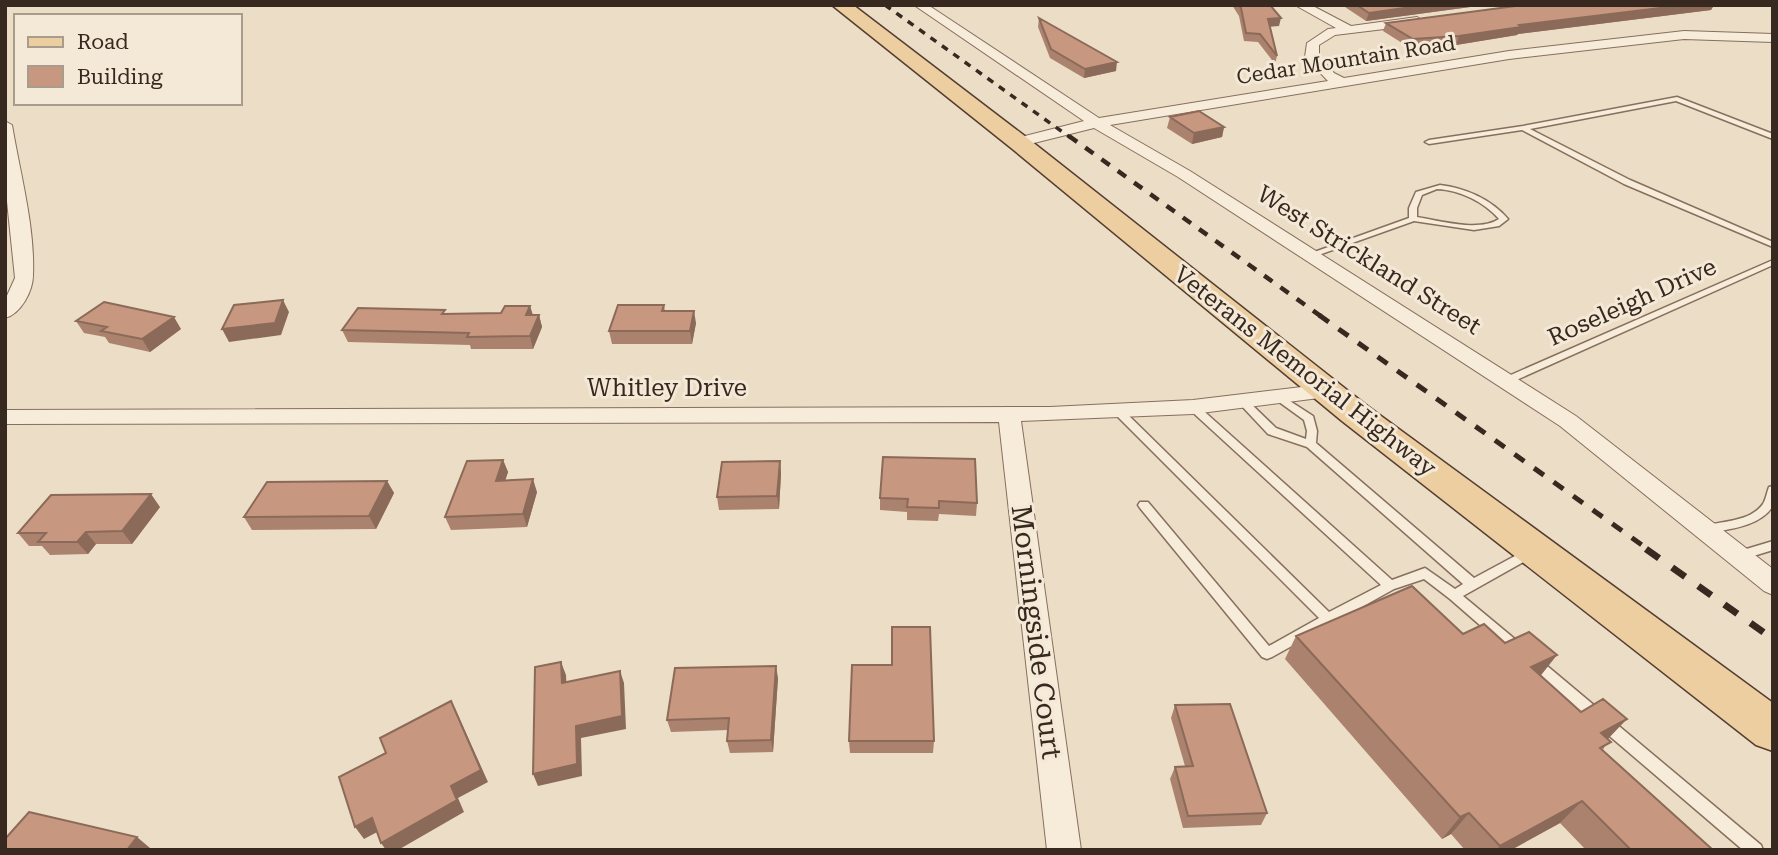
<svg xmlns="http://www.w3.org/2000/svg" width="1778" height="855" viewBox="0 0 1778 855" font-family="'Roboto Serif',serif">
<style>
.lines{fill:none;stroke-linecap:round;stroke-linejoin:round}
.service-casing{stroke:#866f5d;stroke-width:3}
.minor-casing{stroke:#866f5d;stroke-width:2}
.primary-casing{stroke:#543e31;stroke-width:3}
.service{fill:#f7ebd9;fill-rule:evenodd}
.minor{fill:#f7ebd9;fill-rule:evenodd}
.primary{fill:#eccea1;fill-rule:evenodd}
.rail-far3{stroke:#372920;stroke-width:3.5;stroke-dasharray:7 7;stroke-linecap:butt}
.rail-far2{stroke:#372920;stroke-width:4.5;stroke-dasharray:10 10;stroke-linecap:butt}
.rail-far1{stroke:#372920;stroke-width:5;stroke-dasharray:12 12;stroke-linecap:butt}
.rail{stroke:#372920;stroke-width:7;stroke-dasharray:16 16;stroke-linecap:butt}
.wall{fill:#ab826d}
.shaded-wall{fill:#8b6a59}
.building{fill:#c7977f;stroke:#8b6a59;stroke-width:2}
.labels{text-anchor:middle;stroke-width:6;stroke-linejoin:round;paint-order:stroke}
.far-street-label{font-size:21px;fill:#372920;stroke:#f4e8d6}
.street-label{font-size:24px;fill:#372920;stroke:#f4e8d6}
.near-street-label{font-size:28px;fill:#372920;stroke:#f4e8d6}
</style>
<rect width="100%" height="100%" fill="#ecddc7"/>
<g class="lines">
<defs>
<path id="service" d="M1677,97l96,37v5l-97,-38 -146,28 100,51 143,62v5l-149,-63 -102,-54 -93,14 -4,-2 4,-2 94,-14z
M1440,185c25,3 51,14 68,34l-9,7 -25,4 -60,-9 -101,36 -3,1 -4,-3 103,-37v-10l7,-16zM1437,189c23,1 47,13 62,30 -20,13 -59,2 -82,-2v-9l5,-13z
M1773,260v5l-261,117h-8l-1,-2 1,-2z
M1279,394l34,22 4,15 -1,12 158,135 52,-28 4,-2 4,2 2,3 -2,3 -71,40 59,49 2,4 -2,4 -5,2 -5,-2 -62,-54 -26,-20 -30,10 -122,68 -5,2 -5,-2 -122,-149 -2,-3 2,-3h8l121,144 50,-28 -206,-206 -1,-2 1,-2h8l208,204 52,-27 -192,-176 -1,-2 1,-2h8l195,175 33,-12 30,21 8,-5 -156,-137 -39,-13 -30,-32 1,-2h8l29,28 30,11 1,-8 -3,-11 -29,-21 -1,-2 1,-2z
M1773,486v20c-14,21 -43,23 -66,27l-4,-1 -2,-3 2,-3c19,-5 47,-4 60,-22 3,-5 4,-12 6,-17z
M1773,541v9l-36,11 -4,-2 -2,-3 2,-3z
M1535,658l5,2 221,185 2,5h-20l-213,-182 -2,-4 2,-4z"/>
<path id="minor" d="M914,5h14l171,113 229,-37 -23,-24 2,-14 21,-14 8,-1 -41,-23h16l40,21 66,-9 6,4 -6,4 -82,10 -16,10v11l15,17 10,5 165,-27 175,-20 89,3v8l-89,-3 -175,20 -399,66 80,46 386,245 197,153v26l-9,-4 -204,-165 -382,-249 -84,-49 -76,19 -5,-2 -3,-3 3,-3 71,-18z
M5,121l7,4c8,48 23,101 21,150 0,16 -12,39 -28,43v-18l10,-22 -10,-96z
M1327,384l8,2 3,5 -3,5 -142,18 -172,7 60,429h-34l-48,-428 -994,2v-14l1045,-3 143,-7z"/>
<path id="primary" d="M832,5h21l173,132 340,268 407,298v48l-17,-6 -414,-324 -332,-274z"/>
</defs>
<use href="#service" class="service-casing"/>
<use href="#minor" class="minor-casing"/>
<use href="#primary" class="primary-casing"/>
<use href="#service" class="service"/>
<use href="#minor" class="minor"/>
<use href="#primary" class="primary"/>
<path class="rail-far3" d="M885,5l186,133"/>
<path class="rail-far2" d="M1069,136l253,181"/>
<path class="rail-far1" d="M1319,315l330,235"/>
<path class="rail" d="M1646,549l127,90"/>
</g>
<path class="wall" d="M1232,5h38l9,21h-9l7,30 -2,8 -17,-22 -14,-1 -5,-25z
M1342,5h143l-119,16z
M1523,5h191l-3,5 -193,24 -1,1 -61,10 -46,3 -27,-17 3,-8z
M1039,18l77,53 -32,7 -34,-20 -12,-31z
M1170,117l54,10 -2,10 -30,7 -25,-16z
M664,305l1,6 31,12 -4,21h-80l-3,-13z
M530,306l2,9h7l3,12 -9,22h-62l-1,-4 -122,-3 -6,-12 104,-16 55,-1z
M76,321l105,8 -31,23 -41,-9 -4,-6 -21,-4z
M503,460l5,12 -3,8 32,12 -10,35 -76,3 -6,-13z
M780,461l1,13 -2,35 -60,1 -2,-13z
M387,481l7,12 -18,36 -124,1 -8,-13z
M880,498l97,5 -1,13 -37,-2 -1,7 -31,-1v-8l-27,-2z
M160,507l-28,37h-36l-8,10 -38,1 -8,-9h-13l-11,-13z
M1296,636l244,40 68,63 -5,11 110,100h-127l-26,-27 -49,27h-46l-14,-16 -9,5 -157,-180z
M778,678l-5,74 -43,1 -3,-12 1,-11 -57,2 -4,-12z
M1175,705l92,108 -6,12 -78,3 -13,-49 5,-12 10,-1 -14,-48z
M849,741h85l-1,12h-83z"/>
<path class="shaded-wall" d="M1426,5h59l-119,16 3,-8z
M1685,5h29l-3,5 -193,24 -1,1 -61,10 3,-9 60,-11z
M1281,18l-2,8 -13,1 2,-8z
M1117,62l-1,9 -32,7 1,-9z
M1224,127l-2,10 -30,7 2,-11z
M283,300l6,12 -8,23 -52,7 -7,-13z
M530,306l4,12 -8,-3z
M694,311l2,12 -4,21 -2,-13z
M539,315l3,12 -9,22 -3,-13z
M174,317l7,12 -31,23 -8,-13z
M503,460l5,12 -7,22 -5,-13z
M780,461l1,13 -2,35 -2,-13z
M533,479l4,13 -10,35 -4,-13z
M387,481l7,12 -18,36 -7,-13z
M151,494l9,13 -28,37 -10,-13z
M86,532l10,12 -8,10 -11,-12z
M1557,655l-19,24 -7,-12z
M561,662l5,13 1,20 -5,-12z
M776,666l2,12 -5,74 -2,-12z
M620,671l4,12 2,46 -45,9 1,38 -44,10 -5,-12 43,-48z
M451,701l6,12 31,69 -30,16 6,14 -66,38h-12l-5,-7z
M1627,719l-22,23 -4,-9z
M1582,801l-22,22 -49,27h-15l4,-4z
M1469,813l-18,21 -9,5 18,-22z
M372,818l9,12 -17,9 -9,-12z
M137,837l13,11 -1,2h-22z"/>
<path class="building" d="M1239,5h31l11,13 -13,1 9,37 -17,-22 -14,-1 -5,-25z
M1357,5h69l-57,8z
M1523,5h162l-166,20 2,2 -62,9 -46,3 -27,-16z
M1039,18l78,44 -32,7 -34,-20z
M1199,111l25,16 -30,6 -24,-16z
M283,300l-8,23 -53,6 12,-24z
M104,302l70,15 -32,22 -41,-8 6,-4 -31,-6z
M618,305h46l-2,6h32l-4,20h-81z
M505,306h25l-4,9h13l-9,21 -63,1 2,-4 -127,-3 16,-22 87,2 -3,4 59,-1z
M883,457l92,2 2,44 -38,-2v7l-32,-1 1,-8 -28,-1z
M503,460l-7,21 37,-2 -10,35 -78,3 22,-56z
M780,461l-3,35 -60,1 5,-35z
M387,481l-18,35 -125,1 23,-35z
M151,494l-29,37 -36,1 -9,10h-39l8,-9h-28l33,-38z
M1412,586l51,48 21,-10 21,19 24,-11 28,23 -26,12 50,45 22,-13 24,20 -26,14 10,9 -11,6 113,102h-82l-49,-49 -82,45 -31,-33 -9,4 -164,-181z
M892,627h38l4,114h-85l3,-76h40z
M561,662l1,21 58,-12 2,45 -46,10 1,38 -44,10 2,-107z
M776,666l-5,74 -44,1 2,-23 -62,2 8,-52z
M451,701l30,69 -30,16 6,14 -76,43 -9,-25 -17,9 -16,-50 47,-24 -6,-15z
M1230,704l37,109 -79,3 -13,-49 18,-1 -18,-61z
M29,812l108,25 -10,13h-122v-11z"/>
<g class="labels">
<g class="far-street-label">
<text transform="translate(1346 60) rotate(-9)" y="7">Cedar Mountain Road</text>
</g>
<g class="street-label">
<text transform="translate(1369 260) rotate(32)" y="8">West Strickland Street</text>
<text transform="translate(1632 302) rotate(-24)" y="8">Roseleigh Drive</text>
<text transform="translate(1305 371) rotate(38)" y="8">Veterans Memorial Highway</text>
<text x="667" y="396">Whitley Drive</text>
</g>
<g class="near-street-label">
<text transform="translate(1037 632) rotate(83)" y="10">Morningside Court</text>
</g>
</g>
<rect width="1778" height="855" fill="none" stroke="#372920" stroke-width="14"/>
<rect x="14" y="14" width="228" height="91" fill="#f4e8d6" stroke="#a89c8d" stroke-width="2"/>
<rect x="28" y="37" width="35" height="10" fill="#eccea1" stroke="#a89c8d" stroke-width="2"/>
<text x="77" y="49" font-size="21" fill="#372920">Road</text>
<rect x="28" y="66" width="35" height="21" fill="#c7977f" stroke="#a89c8d" stroke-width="2"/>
<text x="77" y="84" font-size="21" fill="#372920">Building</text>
</svg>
